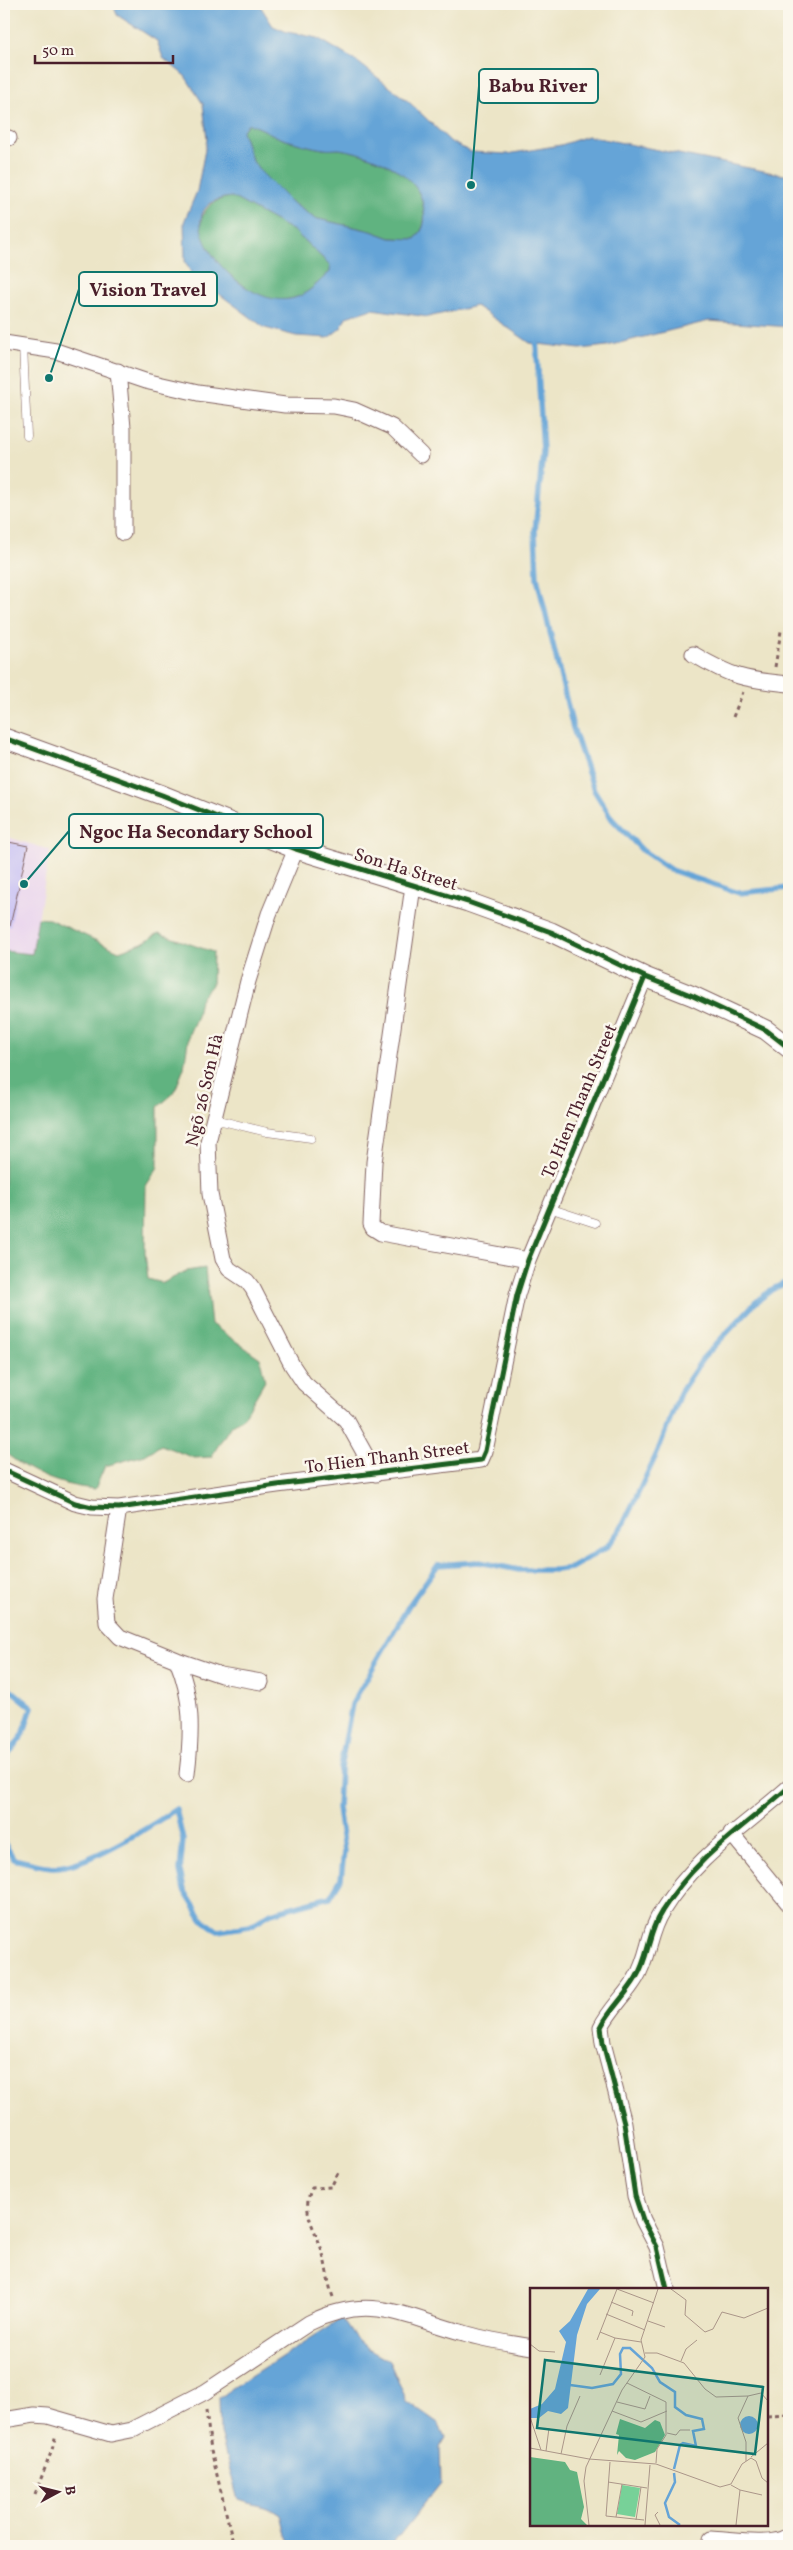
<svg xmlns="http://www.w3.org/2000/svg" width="793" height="2550" viewBox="0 0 793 2550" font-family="Vollkorn,serif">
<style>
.built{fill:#e8d2ee}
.forest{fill:#61b380;stroke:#566956}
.water{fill:#65a4d7;stroke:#586281;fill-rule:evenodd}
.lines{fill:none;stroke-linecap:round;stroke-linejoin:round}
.stream{stroke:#65a4d7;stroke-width:5.5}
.building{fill:#c1b9f5}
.service-casing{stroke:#836462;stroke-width:9}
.minor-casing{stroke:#836462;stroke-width:17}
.tertiary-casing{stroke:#836462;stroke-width:21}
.path{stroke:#836462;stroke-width:3;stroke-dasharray:4 4;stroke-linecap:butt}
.service{stroke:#fff;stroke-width:8}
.minor{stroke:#fff;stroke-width:15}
.tertiary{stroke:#fff;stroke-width:19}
.cycleway-casing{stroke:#fbf7ec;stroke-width:8}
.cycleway{stroke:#1b5e20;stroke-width:5}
.labels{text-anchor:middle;stroke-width:5;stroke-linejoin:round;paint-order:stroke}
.street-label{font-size:18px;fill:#4a1f2b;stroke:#fbf7ec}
.inset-river{fill:none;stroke:#65a4d7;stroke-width:2.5}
.inset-road{fill:none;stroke:#ab9689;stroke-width:1}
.view{fill:#0f766e;fill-opacity:0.15;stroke:#0f766e;stroke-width:2.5}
.inset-edge{fill:none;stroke:#4a1f2b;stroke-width:2.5}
.leader{fill:none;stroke:#0f766e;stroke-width:2}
.callout-dot{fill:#0f766e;stroke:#fbf7ec;stroke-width:2}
.callout{fill:#fbf7ec;stroke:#0f766e;stroke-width:2}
.callout-label{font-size:19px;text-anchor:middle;font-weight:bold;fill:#4a1f2b}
</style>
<rect width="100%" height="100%" fill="#fbf7ec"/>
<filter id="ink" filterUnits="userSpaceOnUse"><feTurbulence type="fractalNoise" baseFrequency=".02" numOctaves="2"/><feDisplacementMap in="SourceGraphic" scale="10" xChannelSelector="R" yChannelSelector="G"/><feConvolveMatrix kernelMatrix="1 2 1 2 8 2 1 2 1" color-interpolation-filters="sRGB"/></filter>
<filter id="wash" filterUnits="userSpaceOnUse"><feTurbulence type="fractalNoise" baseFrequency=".0096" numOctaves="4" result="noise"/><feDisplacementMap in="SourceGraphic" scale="20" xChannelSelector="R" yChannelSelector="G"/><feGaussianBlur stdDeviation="1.12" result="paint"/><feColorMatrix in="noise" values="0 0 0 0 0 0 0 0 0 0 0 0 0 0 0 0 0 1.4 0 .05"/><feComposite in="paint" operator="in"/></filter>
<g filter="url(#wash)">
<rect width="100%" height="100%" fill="#ece5c7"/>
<path class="built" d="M4,836l46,14 -18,104 -28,-3z"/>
<path class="forest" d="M248,124c14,3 23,11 35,15 10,3 31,9 41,10 5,1 10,0 15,0 30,4 79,23 84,56 3,14 2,23 -8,34l-25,-1 -19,-7 -57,-13 -24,-17 -29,-29 -9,-12 -10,-29z
M232,197l62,34 36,34 1,6c-12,10 -22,23 -37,27 -8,2 -18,3 -26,1 -21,-7 -50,-32 -61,-51 -15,-24 -3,-49 25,-51z
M38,918l11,1 70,32 23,-8 17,-10 54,19 -1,33 -12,14 -3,17 -8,18 -5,34 -10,25 -16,14v60l-12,19 -1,66 3,27 15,4 23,-12 19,-3 6,56 49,34 5,23 -21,36 -14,10 -19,30 -17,1 -33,-13 -16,10 -40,11 -10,23c-34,-3 -64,-15 -91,-37v-501l28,3z"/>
<path class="water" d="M113,4h146l14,22 14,6 31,6 41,25 50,39 42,40 20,10 36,2 54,-9 27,-9 201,40v151l-80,-6 -102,25 -27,3 -50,-6 -54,-37 -48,11 -56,-8 -26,8 -5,11 -13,10 -32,-2 -31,-8 -74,-55 -6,-12 -1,-39 13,-31 10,-52 -4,-35 -18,-28 -22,-18 -6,-17 -40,-26zM248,124c14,3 23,11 35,15 10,3 31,9 41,10 5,1 10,0 15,0 30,4 79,23 84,56 3,14 2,24 -8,34l-25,-1 -19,-7 -57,-13 -24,-17 -29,-29 -9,-12 -10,-29zM232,197l62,34 36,34v7c-11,9 -19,20 -33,25 -55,21 -144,-94 -65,-100z
M342,2318l13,19 13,12 21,12 18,40 31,22 7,14 -5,11 1,35 -50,63h-100l-5,-10 -5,-21c-15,-11 -26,-9 -43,-15l-18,-67 -1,-36z"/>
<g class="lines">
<path class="stream" d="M536,338l7,113 -8,80 2,47 36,150 21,62 18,29 30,31 29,20 68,23 50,-5
M4,1684l28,23 -9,28 -19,25
M4,1843l10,16c12,3 26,7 38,8 30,2 98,-40 124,-58l7,31 -3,31 4,19 18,29 16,12 32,-5 21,-13 59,-16 11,-18 3,-28 -6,-43 2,-40 12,-64 57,-99 29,-40 41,-3 40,8h37l15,-2 36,-21 15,-20 36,-76 22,-58 23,-35 52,-55 16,-13 18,-9"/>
</g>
<g id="blocks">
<path class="building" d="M4,841l24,5 -18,80h-6z"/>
</g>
</g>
<g filter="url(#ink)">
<use href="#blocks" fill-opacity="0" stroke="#836462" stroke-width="1"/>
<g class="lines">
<defs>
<path id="service" d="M23,345l4,91
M214,1119l53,13 44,6
M549,1208l46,15"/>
<path id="minor" d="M4,137l5,1
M4,343l52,8 89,30 53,12 87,12 49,1 20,4 38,17 29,28
M118,371l5,57v105
M693,654c38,23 53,26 96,30
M296,849l-27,65 -21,67 -40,161 2,52 13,65 6,10 18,12 6,8 39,76 12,18 42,37 30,54
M413,886l-39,276 -3,62 2,4 8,5 147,27
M4,1470l71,33 17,4 27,1 158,-23 204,-25 4,-9 32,-156 11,-35 117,-283
M119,1508l-14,91 2,24 13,14 57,23c16,39 15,72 10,114
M177,1660l44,15 40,7
M731,1833l58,71
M667,2289l-10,-42 -14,-27 -8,-24 -11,-73 -21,-80 -2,-16c9,-18 25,-32 35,-49 13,-21 12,-46 26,-67 35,-56 80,-82 127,-124
M4,2420l30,-5 14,1 63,18 20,-4 74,-38 104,-69c62,-31 95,-6 155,10 22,7 45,10 68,14
M711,2539c21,1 62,9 78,-4"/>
<path id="tertiary" d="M4,738l158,57 134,54 172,53 83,30 94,45 48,19 73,34 23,18"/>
</defs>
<use href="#service" class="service-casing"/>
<use href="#minor" class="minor-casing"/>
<use href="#tertiary" class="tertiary-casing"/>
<path class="path" d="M775,667l6,-36
M733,717l10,-25
M333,2297c-6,-16 -6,-31 -11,-46 -6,-22 -22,-39 -10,-63l19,-1 8,-16
M206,2410l5,40 23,96
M767,2416l22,-1
M35,2494l17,-44 4,-16"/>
<use href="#service" class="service"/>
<use href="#minor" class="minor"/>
<use href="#tertiary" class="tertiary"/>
<defs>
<path id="cycleway" d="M4,738l158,57 134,54 172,53 83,30 94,45 48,19 73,34 23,18
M4,1470l71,33 17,4 27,1 158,-23 204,-25 4,-9 32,-156 11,-35 117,-283
M667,2289l-10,-42 -14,-27 -8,-24 -11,-73 -21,-80 -2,-16c9,-18 25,-32 35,-49 13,-21 12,-46 26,-67 35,-56 80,-82 127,-124"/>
</defs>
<use href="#cycleway" class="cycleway-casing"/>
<use href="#cycleway" class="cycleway"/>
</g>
</g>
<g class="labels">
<g class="street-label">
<text transform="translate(406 869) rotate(17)" y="6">Son Ha Street</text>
<text transform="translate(204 1090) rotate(-77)" y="6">Ngõ 26 Sơn Hà</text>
<text transform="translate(579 1101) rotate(-67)" y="6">To Hien Thanh Street</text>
<text transform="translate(387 1457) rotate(-7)" y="6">To Hien Thanh Street</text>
</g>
</g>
<g transform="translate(530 2288)">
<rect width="238" height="238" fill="#ece5c7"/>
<path d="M92,197l18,3 -5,29 -18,-3z" fill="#77d198"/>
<path d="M90,131l25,9 10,-8 5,2 5,13 -10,17 -20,8 -9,-2 -7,-7 -2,4 2,-20 -3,-1zM0,169l35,5 5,8 7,2 7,35 -3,12 6,6h-57z" fill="#61b380"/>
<path d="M58,1h12l-13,15 -10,31 -9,73 -7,6 -13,-3 -9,7h-9v-9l12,-5 13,-15 11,-47 -7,-11 11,-10zM210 137a9 9 0 1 1 18 0a9 9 0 1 1-18 0Z" fill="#65a4d7"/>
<path class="inset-river" d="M40,97l22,3 21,-4 8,-10 -1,-20 3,-6h7l22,20 8,14 15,10v15l11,8 16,4 2,10 -11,2 3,15 -13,-3 -3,2 -6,24M144,185l1,9 -10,21 4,14 11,8"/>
<path class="inset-road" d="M141,1l15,11 -1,15 20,17 8,-3 9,-17 22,6 24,-10M81,14l22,9 -1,5M76,26l39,16M118,33l17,6M70,44l15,6M67,52l20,-51 37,14M0,56l9,7 16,1M115,65h12l27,10 21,26 11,8 32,-1M151,73l5,-12 11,-9M70,87l15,-37 26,4M97,95l39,19v33l-9,14 -1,14M87,114l28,7 5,-13M82,123l29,11 26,-11M0,129l11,33M137,145l9,2 4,-5h10M0,160l59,11 67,5 64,23 11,-3 11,-20 9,-6 5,3 6,17 6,5M16,163l3,-23M31,166l6,-28 13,-30M221,169l17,-14M216,173v-19l-8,-24 10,-22 13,-3 7,8M80,174l-4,54 38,4M78,194l39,6M201,197l9,5 -4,35M210,202l22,5M128,224l-3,3 5,10M86,229l6,-33M106,232l5,-33M59,237l-5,-44 2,-14 36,-77 23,-33 -4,-17 17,-51M115,237l5,-60"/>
<path class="view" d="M15,72l218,27 -8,67 -218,-26z"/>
<rect width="238" height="238" class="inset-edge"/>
</g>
<path class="leader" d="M471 185L479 86M49 378L79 289M24 884L69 831"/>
<g class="callout-dot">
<circle cx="471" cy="185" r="5"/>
<circle cx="49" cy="378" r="5"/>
<circle cx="24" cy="884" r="5"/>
</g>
<g class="callout">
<rect x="479" y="69" width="119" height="34" rx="5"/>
<rect x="79" y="272" width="138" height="34" rx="5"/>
<rect x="69" y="814" width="254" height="34" rx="5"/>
</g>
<g class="callout-label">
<text x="538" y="92">Babu River</text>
<text x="148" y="296">Vision Travel</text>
<text x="196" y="838">Ngoc Ha Secondary School</text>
</g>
<rect width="793" height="2550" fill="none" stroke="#fbf7ec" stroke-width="20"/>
<g transform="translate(58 2492) rotate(83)" stroke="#fbf7ec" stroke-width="4" paint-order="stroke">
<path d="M0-4L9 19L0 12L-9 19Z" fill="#4a1f2b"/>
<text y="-8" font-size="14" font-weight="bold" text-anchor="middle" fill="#4a1f2b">B</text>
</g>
<path d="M35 55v8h138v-8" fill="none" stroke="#4a1f2b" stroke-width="2.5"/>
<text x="42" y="55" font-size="15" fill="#4a1f2b" stroke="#fbf7ec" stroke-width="4" paint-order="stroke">50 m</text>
</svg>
